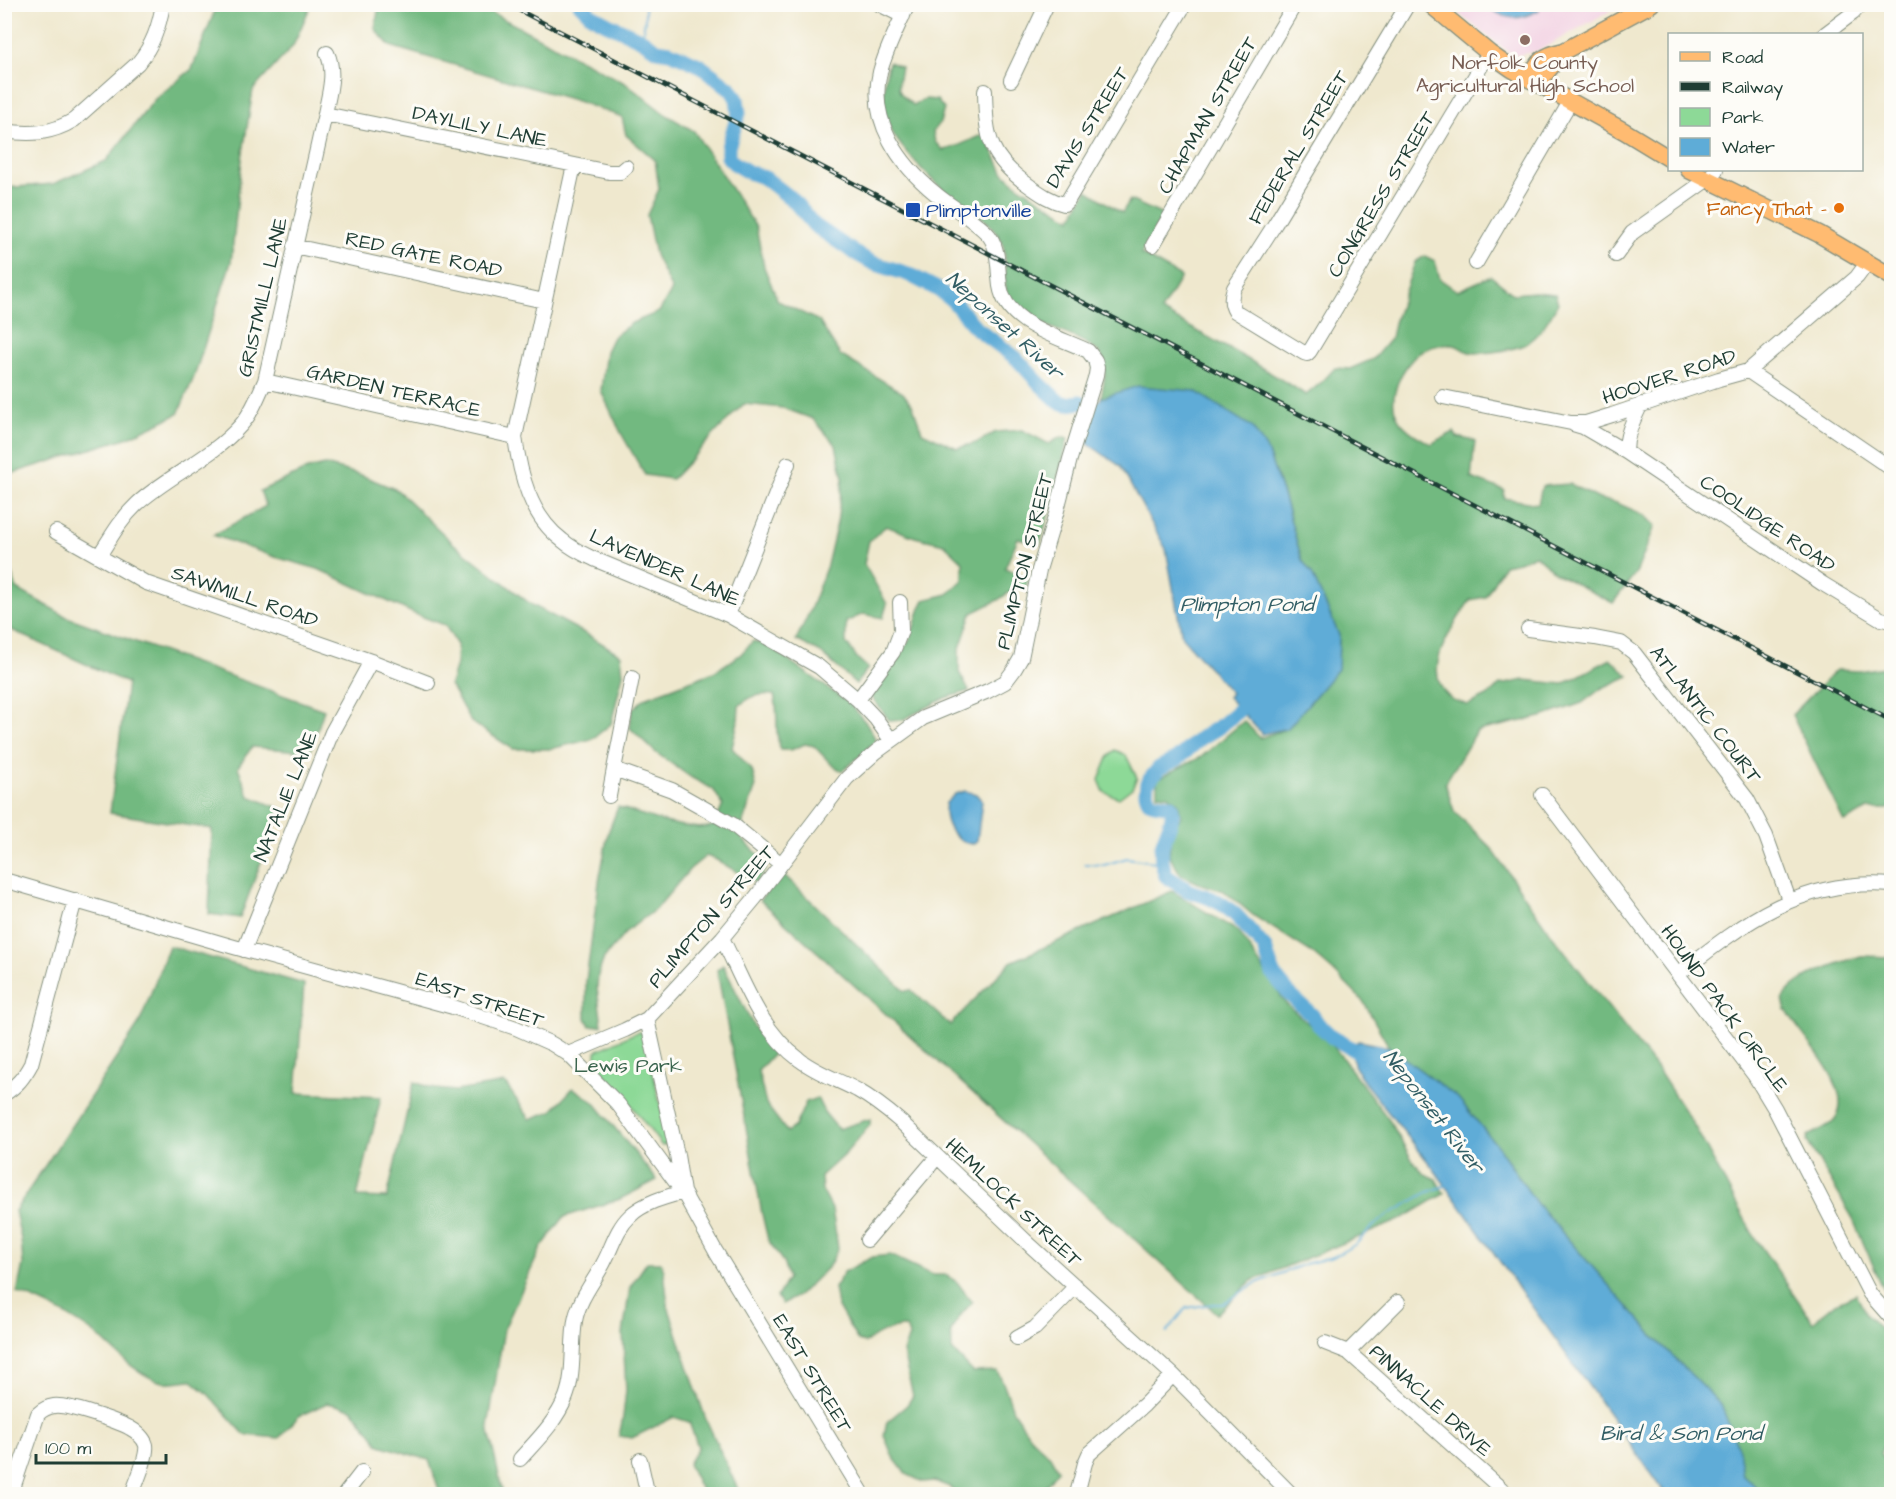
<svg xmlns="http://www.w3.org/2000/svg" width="1896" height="1499" viewBox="0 0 1896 1499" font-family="'Architects Daughter',sans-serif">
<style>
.built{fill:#f2cfe2}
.green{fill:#8dd997;stroke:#568b66;stroke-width:1.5}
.forest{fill:#72b980;stroke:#487b5a;stroke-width:1.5}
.water{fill:#5eacd7;stroke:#3e7486;stroke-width:1.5}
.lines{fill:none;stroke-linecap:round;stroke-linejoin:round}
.stream{stroke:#5eacd7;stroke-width:2}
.river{stroke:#5eacd7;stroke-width:15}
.minor-casing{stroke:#879281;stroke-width:16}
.major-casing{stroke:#879281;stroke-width:19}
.minor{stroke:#fff;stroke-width:14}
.major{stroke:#ffbb71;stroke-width:16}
.rail-casing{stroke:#1f3d34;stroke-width:4.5}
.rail{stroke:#fdfcf7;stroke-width:2;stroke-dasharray:7;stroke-linecap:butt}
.education-dot{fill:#8d6e63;stroke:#fdfcf7;stroke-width:2}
.food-dot{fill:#e8710a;stroke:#fdfcf7;stroke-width:2}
.transit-dot{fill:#1a4fb4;stroke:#fdfcf7;stroke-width:2}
.labels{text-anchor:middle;stroke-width:6;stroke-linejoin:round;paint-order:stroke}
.education-label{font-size:20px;fill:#785e54;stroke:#fdfcf7}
.street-label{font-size:20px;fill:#1f3d34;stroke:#fdfcf7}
.food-label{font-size:20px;fill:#c56008;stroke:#fdfcf7;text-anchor:end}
.transit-label{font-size:20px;fill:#164399;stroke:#fdfcf7;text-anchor:start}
.park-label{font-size:20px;fill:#3a644d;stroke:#fdfcf7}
.water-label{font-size:21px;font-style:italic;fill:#325e65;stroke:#fdfcf7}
</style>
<rect width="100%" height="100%" fill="#fdfcf7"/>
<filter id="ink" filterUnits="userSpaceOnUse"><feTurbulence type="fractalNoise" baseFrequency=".0167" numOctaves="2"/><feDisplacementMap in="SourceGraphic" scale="12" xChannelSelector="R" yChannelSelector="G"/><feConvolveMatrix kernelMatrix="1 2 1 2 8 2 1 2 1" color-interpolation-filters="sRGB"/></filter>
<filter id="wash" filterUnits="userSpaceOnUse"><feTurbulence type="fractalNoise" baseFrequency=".008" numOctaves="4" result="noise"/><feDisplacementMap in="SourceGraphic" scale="24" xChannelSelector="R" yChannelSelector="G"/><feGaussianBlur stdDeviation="1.35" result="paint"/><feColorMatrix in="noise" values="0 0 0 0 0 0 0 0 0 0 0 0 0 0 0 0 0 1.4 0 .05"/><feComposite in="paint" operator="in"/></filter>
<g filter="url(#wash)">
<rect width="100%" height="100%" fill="#efe8ce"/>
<path class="built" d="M1447,5h174l-83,46 -24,5z"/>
<path class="green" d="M1115,750l11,5 11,23 -5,10 -13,10 -15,-6 -5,-12 9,-22z
M637,1032l7,1 25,110 -7,3 -40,-53 -26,-28v-14z"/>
<path class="forest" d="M217,5h94l-18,41 -40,44 -11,69 -11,103 -37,115 -16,37 -49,23 -119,37 -5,6v-292l48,-4 53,-23 49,-62 37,-30z
M379,5h98l148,78 40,31 29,17 62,96 8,40 14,34 41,20 21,34 63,38 10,13 9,26 35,16 19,-5 20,-11 26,-2 27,14 10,-6h9l-14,58 -14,48 -22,-6 -13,30 23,10 -2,9 -8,-1 -20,14 -26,13 -13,38v21l10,19 -24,7 -43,22 -12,1 -20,-26c15,-18 30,-37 41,-59 5,-13 6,-24 13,-36l24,-6 15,-14v-18l-19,-18 -29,-7 -29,-11 -17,15 -5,23 23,40 -4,14 -20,-4 -17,8v21l12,16 10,9 -12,16 -35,-31 -25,-13 13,-27 18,-48 10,-42 6,-45 -7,-33 -23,-26 -30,-11 -39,-4c-25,23 -47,50 -72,75l-27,-4 -24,-42 -20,-42 5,-40 7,-14 19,-14 27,-11 13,-22 -17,-35 -8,-40 12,-26 -4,-29 -29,-25 -4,-18 -45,-16 -187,-55 -15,-17z
M889,62l12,5c-4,22 -6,24 12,38l12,-6 12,1 7,9 -4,14 -7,9 2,10 8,8c15,-2 27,-11 42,-16l18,38 14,13 54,34 16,-29 35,23 8,-13 33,15 -22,39 40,23 -20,34 90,50 55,34 17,-14 12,-13 15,1 23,-10 18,-21 3,-15 21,-61 10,-6 10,5 5,18 17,12 34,-15 22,18 22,-2 20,2 3,9c-8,15 -19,34 -35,42 -10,5 -44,10 -54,7 -5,-1 -8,-4 -12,-6 -9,-3 -19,-1 -27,1 -21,6 -42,44 -35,64 4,16 23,26 36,33l23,-12 3,5 18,4 -4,37 33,12v8l34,6 4,-18 28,-2 29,15 18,4 27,12 11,11 -18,45 -24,32 -56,-29 -22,-19 -16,7 -15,3 -19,32 -15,3c-16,26 -52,70 -20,98 4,3 13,5 18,7l19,-9 13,-11 25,-5 38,4 48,-25 18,17 -27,12 -20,15 -37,13 -68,15 -32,52 9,28 38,38 56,81 112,143 36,56 59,109 58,84 23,-19 20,-9 10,20 25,27v93l-11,19 11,17v24h-127l-21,-18 -4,-26 -18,-45 -65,-66 -119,-135 -38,-56 -41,-50 -69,-51 -26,-46 -30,-30 -22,-19 -57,-36 -30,-25 -23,-7 -20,-9 -12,-20 3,-23 9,-16 -3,-14 -11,-7 -10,-1v-15l44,-22 43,-36 16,17 28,-10 50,-59 1,-34 -27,-61 -10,-14 -18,-63 -17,-47 -157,-54 -9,2c2,-12 7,-29 1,-41 -7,-16 -59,-31 -76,-40 -5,-2 -10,-8 -13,-12 -15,-18 -2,-47 -13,-67 -13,-22 -36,-32 -55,-47 -17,-14 -52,-50 -58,-70 -6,-18 -3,-42 2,-59z
M325,465l36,10 36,15 57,54 78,61 56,30 33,20 2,19 -12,50 -19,15 -42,10h-37l-42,-27 -21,-37 6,-21 1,-19 -12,-20 -30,-11 -97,-45 -43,-12 -62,-22 53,-29 -6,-15 48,-22z
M5,557l12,32 50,28 257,93 -14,42 -58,-5 -14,20 11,29 32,13 -41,109 -31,-4 3,-85 -102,-16 17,-130 -122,-56z
M753,641l17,6 80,57 17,20 9,16 -11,12 -23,19 -10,-6 -18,-19 -9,-2 -14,6h-10c-8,-19 -1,-36 -7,-55 -15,-2 -24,1 -35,11l-1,15 -6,27 20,22 4,16 -13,36v18l23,21v8l-10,14 -41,-24 -9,-3 -16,13 -33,39 -30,23 -23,27 -6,17 -1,13 5,37 -12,1 -4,-8v-37l13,-99 9,-49 10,-26c22,7 75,28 96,18l9,-20 -10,-16 -21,-11 -37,-26 -25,-24 2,-18 13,-12 69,-26 26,-17z
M1891,666v141l-3,2h-20l-24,13 -52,-107 44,-45 24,1z
M782,873l123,118 6,-1 39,35 61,-63 161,-71 67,41 47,72 45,39 58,77 22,38 12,15 13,6 8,15 -44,26 -149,61 -34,33 -457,-414z
M169,946l135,38 -8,109 85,4 -24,100 30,1 27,-116 21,7 21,2 49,-8 25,36 22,-8 21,-23 21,14 63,78 -37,19 -56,18 -23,31 -37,81 -16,98 15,67h-63l-11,-34 -49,-15 -28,-36 -25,-6 -28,13 -20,22 -34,-3 -38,-42 -16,-13c-10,1 -24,4 -32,1 -24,-8 -42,-28 -60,-44 -22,-17 -55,-36 -82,-44l6,-29 -2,-25 -6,-28 124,-187z
M1861,956l30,1v34l-6,21 7,34 -1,254 -8,-12 -32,-73 -44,-74 1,-5c7,-4 18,-8 24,-14 30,-27 -32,-87 -44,-109 -3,-4 -4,-9 -5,-14 11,-23 56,-36 78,-43z
M723,965l31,62 21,25 -17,19 8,33 21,28 8,-6 11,-24 11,-4 7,14 14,17 32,-10v6l-25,29 -24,22 1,14 10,19 6,39 -9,18 -31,30 -16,8 -5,-7 11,-19 -5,-16 -15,-22 -6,-26 -45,-244z
M890,1255l42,20h14l11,7 15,20 -12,14 -9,15 1,19 21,22 24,-1 8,16 9,26 18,26 18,17 8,14 -13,17 -13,7h-74l-8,-7 -16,-6 -11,1 -17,-8 -13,-17 -9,-22 3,-13 20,-17 6,-9 -10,-44 6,-16 -3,-9c-16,0 -28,7 -41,16l-7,-2 -21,-36 -3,-17 10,-16 28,-15z
M647,1262h14l3,9 4,35 37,111 35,77h-37l-15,-30 10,-17 -9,-25 -15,-5 -42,21 -13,-2 4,-19 3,-27 -3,-56 7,-47z"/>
<path class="water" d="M1485,5h53l1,5c-22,12 -35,10 -54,-5z
M1138,386l57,5 57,36 15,23 17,48 18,62 10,14 27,61 -1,34 -50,59 -26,6 -34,-37 3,-4 -49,-56 -16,-88 -46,-83 -36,-25 17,-43z
M965,791l11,3 6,7 -5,40 -3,3c-21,-1 -32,-22 -28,-41l9,-9z
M1358,1041l31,6 69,51 41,50 38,56 119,135 65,66 18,45 4,26 21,18h-98l-233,-326 -69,-86 -10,-17 -2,-17z"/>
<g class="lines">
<path class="stream" d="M642,40l3,-21v-15
M1085,864l19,1 23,-7 35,5
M1167,1332l19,-24 27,-4h10l31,-20 51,-20 28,-7 23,-13 16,-17 16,-12 40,-23 19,-7"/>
<path class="river" d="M580,4l11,11 17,9 34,16 15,10 13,2 29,13 32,24 6,10 2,14 -11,34v10l7,7 13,8 17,6 28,22 21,25 41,28 18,10 35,11 29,15 15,11 24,28 40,30 23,25 20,19 8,2 13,-2 35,12
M1249,694l-10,16 -20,17 -18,11 -24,21 -18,9 -12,15 -1,10 3,8c7,4 14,2 22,5 5,13 -7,28 -9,41 -2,10 1,20 4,29l23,15 21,7 12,6 14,11 29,33 8,26 18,22 21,19 6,9 14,13 36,21"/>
</g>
</g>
<g filter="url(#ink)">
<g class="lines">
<defs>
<path id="minor" d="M879,4l24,12
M1408,4l-133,220 -41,64c-3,8 -4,15 1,23l69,42 3,1 3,-3 179,-298
M1825,34l28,-21 8,-9
M1011,80l36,-76
M985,91c1,48 4,67 46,96 10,7 20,14 33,17l4,-4 117,-196
M325,114l284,58h11l6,-5
M4,131c26,4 47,3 70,-11l64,-57c15,-18 21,-36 25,-59
M574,165l-59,272c5,37 15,79 47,103 9,8 21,14 32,19l134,56 91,52 39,33 18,19 15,21
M1153,245c48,-80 94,-161 142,-241
M294,246l250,55
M1616,255l16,-22 76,-54 8,-9
M1476,263l94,-161
M1748,371l144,98
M265,381l250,56
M1443,397l128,26h15l26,-8 107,-36 29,-8 109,-94 11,-15
M1573,424l10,3 43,25 197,132 58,35 11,2
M1626,452c0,-19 7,-31 15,-48
M56,532l90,51 225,78 57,22
M99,556c12,-19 22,-37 38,-52 32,-29 75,-46 104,-79 11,-12 17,-29 24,-44l60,-267c4,-21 11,-42 2,-61
M728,615l60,-151
M1528,629l67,9 26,5 13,10 113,146 19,37 23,64
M858,700l35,-48 8,-21 -1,-29
M614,769l18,-91
M1542,795l213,281 20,33 95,185 22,25
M609,796l5,-27 58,21 60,34 49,40
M4,880l230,67 219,60 63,21 36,16 16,10 50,50 65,88 33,60 147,242
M722,938c21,42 38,93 78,122 17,13 38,20 57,30 16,9 30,20 44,32l130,124 142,129 118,119
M244,950l88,-218 39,-71
M1678,974c67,-52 123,-96 214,-89
M568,1054l57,-24 22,-11 75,-81 34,-41 91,-119 29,-26 47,-34 65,-27 17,-9 9,-12 7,-12 18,-88 17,-56 14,-55 26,-84 1,-7 -2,-8 -7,-9c-31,-15 -82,-27 -88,-65 -2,-15 -1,-36 -10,-49 -8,-12 -41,-32 -54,-43 -36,-29 -68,-73 -56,-122 6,-23 18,-45 28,-68
M4,1094c13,-8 20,-17 27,-30l44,-164
M867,1240l70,-83
M1017,1338l18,-10 41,-42
M1325,1343l23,9 159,142
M1348,1352l50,-50
M520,1459c17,-19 36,-37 46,-62 9,-24 5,-51 9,-76 4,-22 18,-38 28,-57 9,-16 13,-35 27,-48 13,-13 35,-19 53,-24l-6,-37 -30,-136
M640,1460l6,27 4,7
M11,1494l27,-80c4,-4 9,-7 16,-8 13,-2 63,15 76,22 6,3 14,10 16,17 2,11 -10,38 -14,49
M345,1494l17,-22
M1077,1494l8,-31 4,-9 55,-49 29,-30"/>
<path id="major" d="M1430,4l59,49 23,16 112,62 46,28
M1531,80c4,-19 14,-25 33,-29l87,-47
M1531,80l14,-6 18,-22
M1689,170l130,64 73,43"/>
</defs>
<use href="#minor" class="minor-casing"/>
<use href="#major" class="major-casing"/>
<use href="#minor" class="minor"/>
<use href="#major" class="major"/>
<defs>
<path id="rail" d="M507,4l1385,717"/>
</defs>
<use href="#rail" class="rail-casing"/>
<use href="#rail" class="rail"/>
</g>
</g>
<circle class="education-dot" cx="1525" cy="40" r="6"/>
<circle class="food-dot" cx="1839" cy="208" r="6"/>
<rect class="transit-dot" x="905" y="202" width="16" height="16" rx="3"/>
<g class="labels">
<g class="education-label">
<text x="1525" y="69">Norfolk County<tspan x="1525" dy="23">Agricultural High School</tspan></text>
</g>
<g class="street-label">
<text transform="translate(1207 115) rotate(-60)" y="7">CHAPMAN STREET</text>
<text transform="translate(480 126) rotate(12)" y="7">DAYLILY LANE</text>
<text transform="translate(1087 127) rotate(-58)" y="7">DAVIS STREET</text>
<text transform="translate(1298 147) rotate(-59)" y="7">FEDERAL STREET</text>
<text transform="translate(1381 194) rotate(-59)" y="7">CONGRESS STREET</text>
<text transform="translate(424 254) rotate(12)" y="7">RED GATE ROAD</text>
<text transform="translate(262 297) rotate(-77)" y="7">GRISTMILL LANE</text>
<text transform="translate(1669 376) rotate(-18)" y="7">HOOVER ROAD</text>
<text transform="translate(394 390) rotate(13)" y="7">GARDEN TERRACE</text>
<text transform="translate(1768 523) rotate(34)" y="7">COOLIDGE ROAD</text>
<text transform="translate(1024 561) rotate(-76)" y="7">PLIMPTON STREET</text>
<text transform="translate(665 567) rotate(24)" y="7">LAVENDER LANE</text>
<text transform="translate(245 596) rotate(19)" y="7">SAWMILL ROAD</text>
<text transform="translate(1706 714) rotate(52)" y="7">ATLANTIC COURT</text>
<text transform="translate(285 796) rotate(-68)" y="7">NATALIE LANE</text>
<text transform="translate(711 916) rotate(-49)" y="7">PLIMPTON STREET</text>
<text transform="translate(480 999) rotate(19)" y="7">EAST STREET</text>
<text transform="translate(1725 1008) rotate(54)" y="7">HOUND PACK CIRCLE</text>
<text transform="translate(1014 1202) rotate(43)" y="7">HEMLOCK STREET</text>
<text transform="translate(813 1373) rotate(59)" y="7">EAST STREET</text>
<text transform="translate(1431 1400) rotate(42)" y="7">PINNACLE DRIVE</text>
</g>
<g class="food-label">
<text x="1827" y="215">Fancy That -</text>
</g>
<g class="transit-label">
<text x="926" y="217">Plimptonville</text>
</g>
<g class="park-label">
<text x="628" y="1072">Lewis Park</text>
</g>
<g class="water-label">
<text transform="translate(1005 325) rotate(42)" y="7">Neponset River</text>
<text x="1247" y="611">Plimpton Pond</text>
<text transform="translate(1434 1111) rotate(52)" y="7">Neponset River</text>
<text x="1681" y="1440">Bird &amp; Son Pond</text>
</g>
</g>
<rect width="1896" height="1499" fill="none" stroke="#fdfcf7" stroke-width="24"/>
<rect x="1668" y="33" width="195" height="138" fill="#fdfcf7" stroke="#a4b0a9" stroke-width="1.5"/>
<rect x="1680" y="52" width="30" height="9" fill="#ffbb71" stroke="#a4b0a9" stroke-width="1.5"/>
<text x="1722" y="63" font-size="18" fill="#1f3d34">Road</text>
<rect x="1680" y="82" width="30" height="9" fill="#1f3d34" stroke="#a4b0a9" stroke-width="1.5"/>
<text x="1722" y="93" font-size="18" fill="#1f3d34">Railway</text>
<rect x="1680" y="108" width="30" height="18" fill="#8dd997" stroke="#a4b0a9" stroke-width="1.5"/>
<text x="1722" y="123" font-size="18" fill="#1f3d34">Park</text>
<rect x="1680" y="138" width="30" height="18" fill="#5eacd7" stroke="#a4b0a9" stroke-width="1.5"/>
<text x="1722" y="153" font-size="18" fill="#1f3d34">Water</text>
<path d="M36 1454v9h130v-9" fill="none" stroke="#1f3d34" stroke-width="3"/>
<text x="45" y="1454" font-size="18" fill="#1f3d34" stroke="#fdfcf7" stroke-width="4.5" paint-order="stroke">100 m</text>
</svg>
